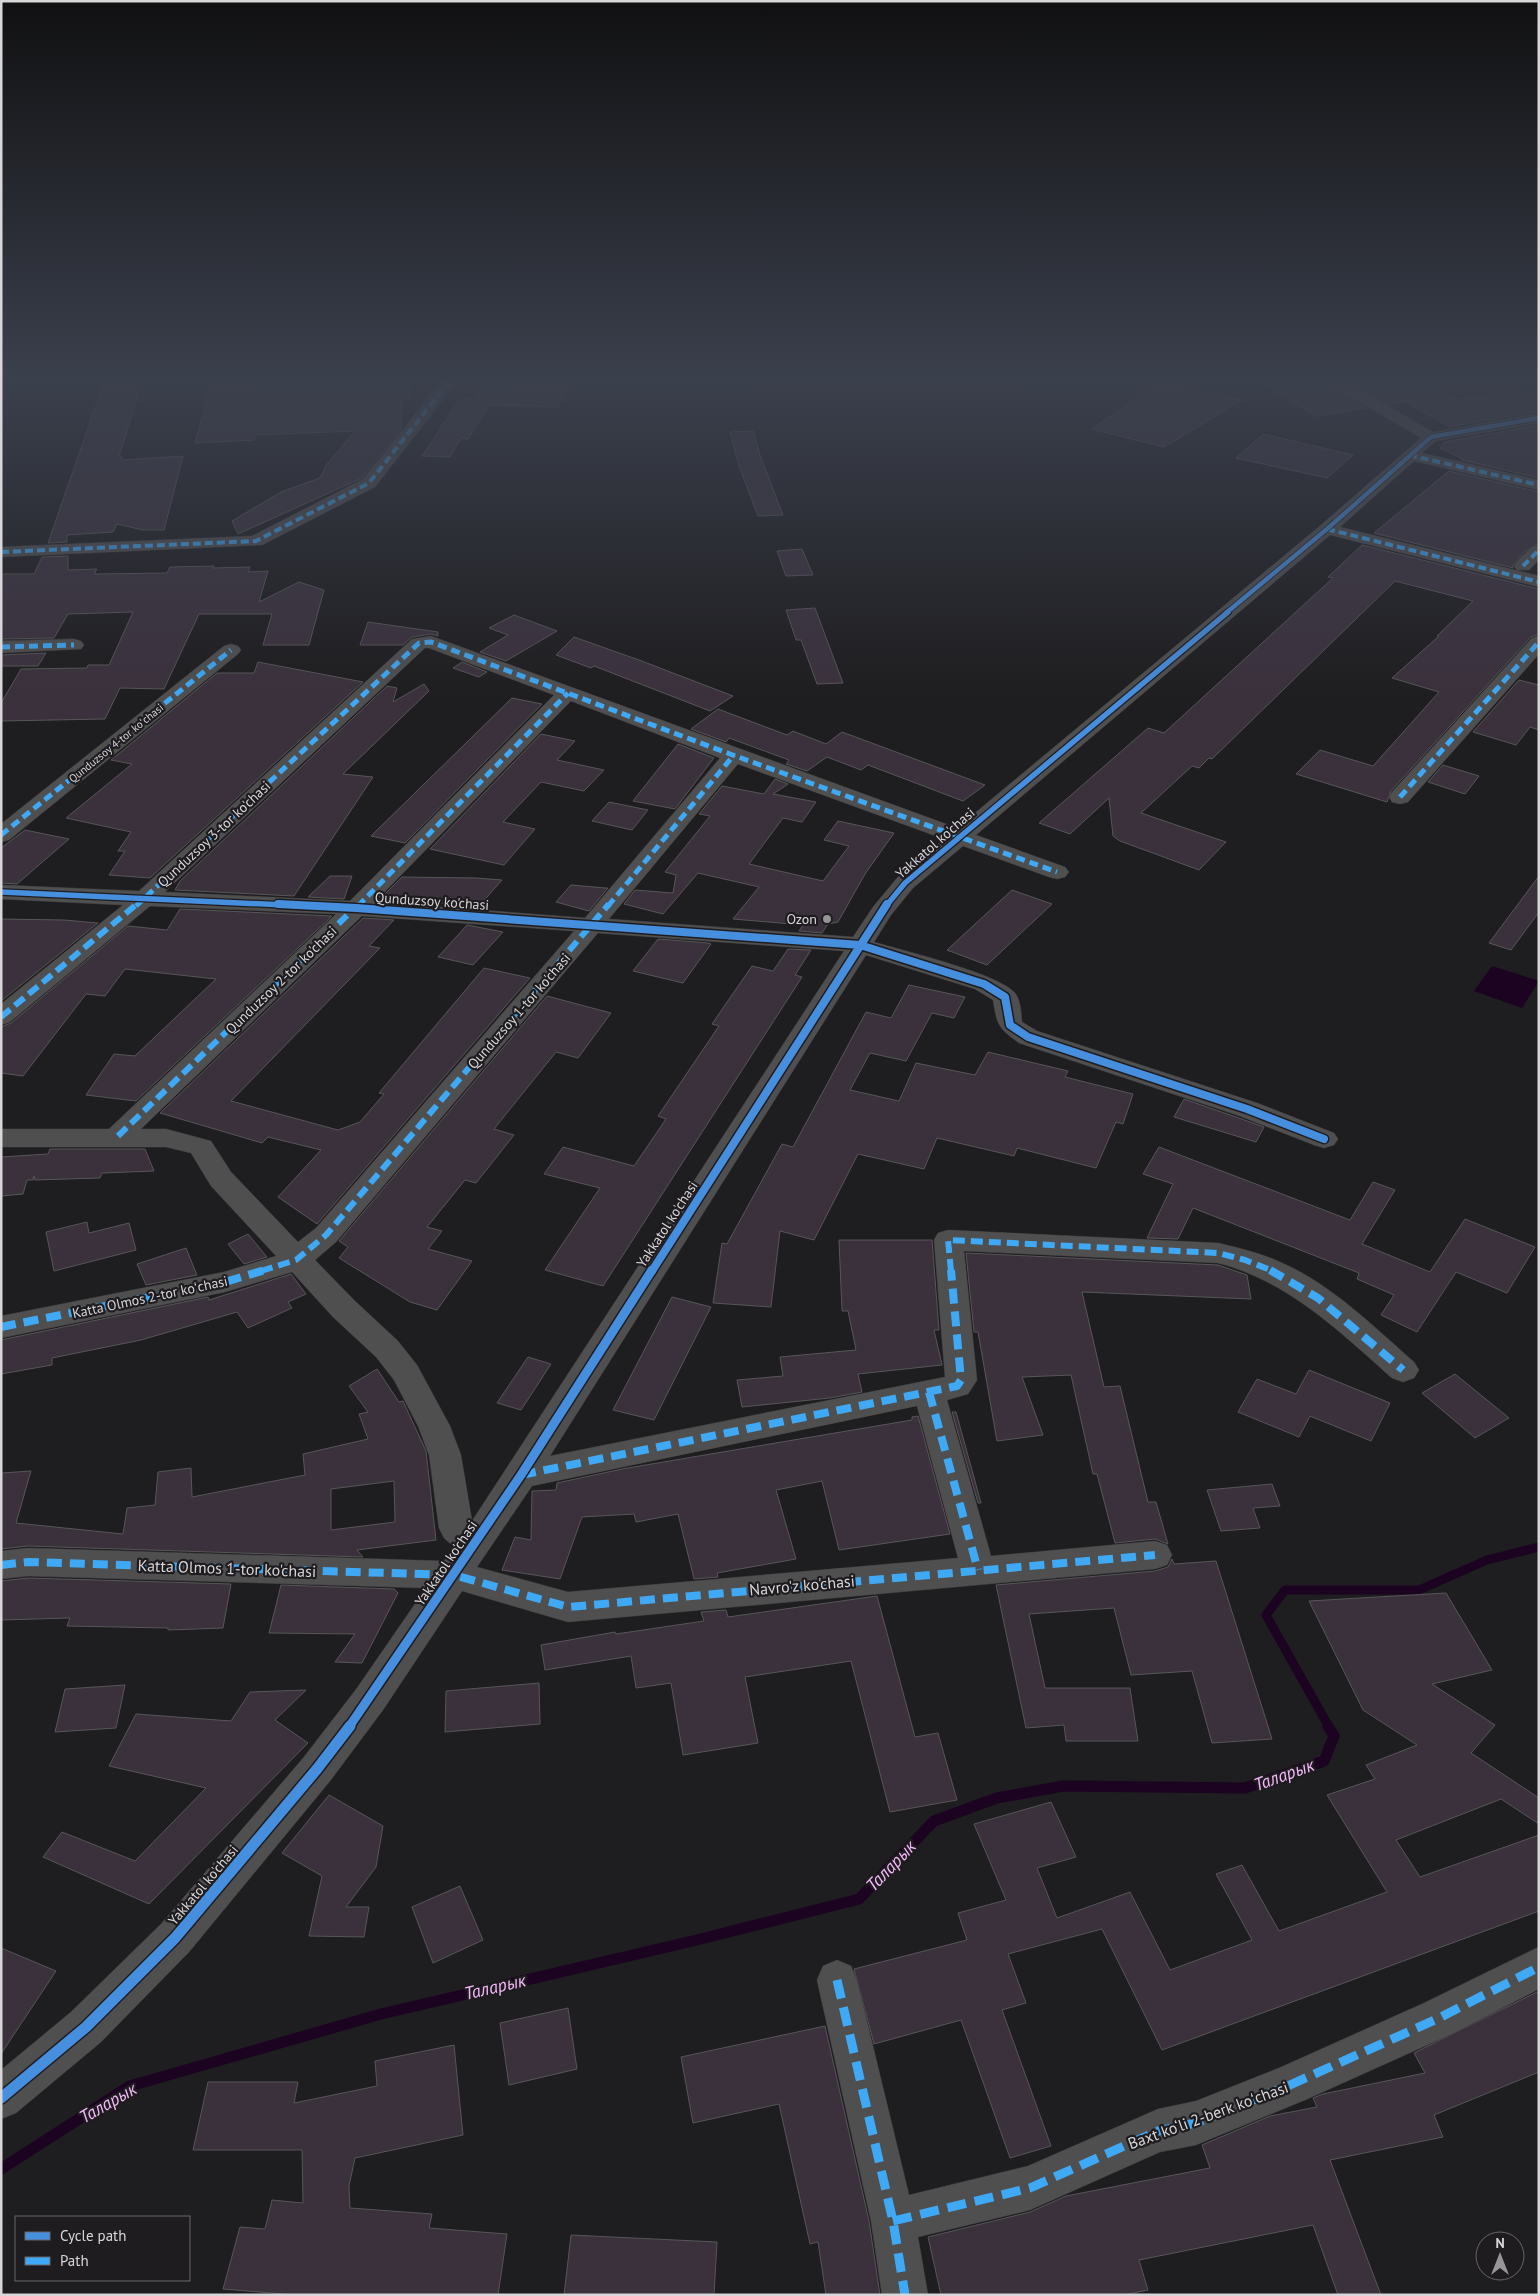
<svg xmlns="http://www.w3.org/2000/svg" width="1540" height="2296" viewBox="0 0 1540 2296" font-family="'PT Sans',sans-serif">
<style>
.water{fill:#1c0322}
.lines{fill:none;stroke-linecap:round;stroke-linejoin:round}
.stream-far1{stroke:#1c0322;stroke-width:9}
.stream{stroke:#1c0322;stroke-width:11}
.building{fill:#3b313d;stroke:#575657;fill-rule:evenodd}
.minor-casing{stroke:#383739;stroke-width:1}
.minor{fill:#4f4f4f;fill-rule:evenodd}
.quiet-far4{stroke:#3fa9f5;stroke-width:4;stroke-dasharray:8 4;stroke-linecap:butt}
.quiet-far3{stroke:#3fa9f5;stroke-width:5;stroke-dasharray:9 5;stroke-linecap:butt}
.quiet-far2{stroke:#3fa9f5;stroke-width:6;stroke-dasharray:12 6;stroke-linecap:butt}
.quiet-far1{stroke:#3fa9f5;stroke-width:8;stroke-dasharray:15 8;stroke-linecap:butt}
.quiet{stroke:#3fa9f5;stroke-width:9;stroke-dasharray:19 9;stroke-linecap:butt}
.cycleway-far4-casing{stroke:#1f1c20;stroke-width:6}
.cycleway-far3-casing{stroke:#1f1c20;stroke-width:8}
.cycleway-far2-casing{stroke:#1f1c20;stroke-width:11}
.cycleway-far1-casing{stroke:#1f1c20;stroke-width:12}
.cycleway-casing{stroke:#1f1c20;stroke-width:14}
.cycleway-far4{stroke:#468fdf;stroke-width:4.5}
.cycleway-far3{stroke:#468fdf;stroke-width:5.5}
.cycleway-far2{stroke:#468fdf;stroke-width:8}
.cycleway-far1{stroke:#468fdf;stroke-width:9}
.cycleway{stroke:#468fdf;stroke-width:11}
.poi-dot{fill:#979597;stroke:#1f1c20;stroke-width:2}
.labels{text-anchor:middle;stroke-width:4.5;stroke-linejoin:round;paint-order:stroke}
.far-street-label{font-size:11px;fill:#d8d6d8;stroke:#1f1c20}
.street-label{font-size:14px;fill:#d8d6d8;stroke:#1f1c20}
.poi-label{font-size:14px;fill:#d8d6d8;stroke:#1f1c20;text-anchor:end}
.near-street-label{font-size:16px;fill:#d8d6d8;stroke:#1f1c20}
.near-water-label{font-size:18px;font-style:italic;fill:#f6b9fd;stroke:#1f1c20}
</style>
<rect width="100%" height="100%" fill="#1e1d1f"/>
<path class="water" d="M1492,966l47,15 -17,27 -48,-17z"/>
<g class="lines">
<path class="stream-far1" d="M1329,1727l-63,-112 19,-25h134l68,-30 52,-13"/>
<path class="stream" d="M1,2169l129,-83 251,-72 316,-74 162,-41 75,-78 63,-23 66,-12 182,2 79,-27 10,-25 -6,-10"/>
</g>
<path class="building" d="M105,379h38l-24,78h3l-1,3 62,-4 -19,74h-21l-26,-6 -4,8 -46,3v7l-19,1z
M213,379h131l-1,7 42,-1v-6h25l-1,19 -7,1 -1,30 -39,49 -124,56 -6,-13 49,-29 39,-14 7,-14 28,-33 -100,4 -1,5 -59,3z
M1256,379h66l3,5 41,24 -50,8z
M1345,379h77l36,21 81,-12v23l-90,16 -44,-26 -16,3z
M486,380l82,2 -10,25 -69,-2 -21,34 -7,-1 -11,19 -28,-1 38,-57 17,1z
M1162,382l80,18 -78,47 -73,-18z
M1539,425v53l-77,-18 1,-1 -23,-11 4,-6z
M753,431l7,24 23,60 -25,1 -19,-50 -9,-34z
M1263,434l90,21 -26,23 -91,-20z
M1449,471l90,21v51l-15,9 -11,13v3l-139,-35z
M1362,545l177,44v45l-8,3 -140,154 -4,11 -91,-28 24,-24 53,16 66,-74 -47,-14 47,-42h-2l36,-35 -78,-20 -183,178 -3,-1 -10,10 -7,-2 -51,47 85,29 -27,28 -79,-29 -7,-5 -4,-38 -39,36 -31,-11 109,-95 16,5 169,-155 -5,-1z
M802,549l11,26 -27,1 -9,-25z
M68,556v14l29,-1 -3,5 73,-1 3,-6 44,-1 -1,2 37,-1 -2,5 20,-1 -9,31 40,-20 25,8 -15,55h-46l9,-31h-73l-35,75 -44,-1 -15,31 -104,2v-18l20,-34 66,-1 1,-3h21l24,-53 -65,2 -14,24 -53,1v-65h33l8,-17z
M815,608l28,75 -26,1 -16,-44h-5l-10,-30z
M514,615l43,16 -51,30 -26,-9 28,-17 -19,-7z
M368,622l70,10v4l-7,-2 -19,3 -9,8h-43z
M574,637l65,23 94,36 -23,15 -116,-45 -3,2 -35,-13z
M46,653l-8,13h-37v-11z
M258,662l105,20 -213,196 -41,-3 16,-24h-7l13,-19 -65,-14 66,-54 -21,-4 106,-87h37z
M462,662l25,10 -8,5 -26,-9z
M1519,680l20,5v45l-9,-3 -14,18 -43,-13z
M424,684l5,7 -86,83 30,3 -79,119 -119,-6 5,-9 207,-195 10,2 -4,14z
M512,698l30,6 -137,139 -34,-7z
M718,709l69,26 6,-4 33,13 16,-12 143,53 -22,16 -95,-36 -7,5 -34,-13 -20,14 -21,-7 3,-4 -60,-22 -3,4 -35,-13z
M541,734l34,7 -18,19 47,10 -20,21 -43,-9 -38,40 32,7 -31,36 -74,-16z
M678,744l36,14 -39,51 -42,-8z
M1443,765l36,11 -14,18 -37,-12z
M775,779l13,5 -15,10 43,8 -14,20 -19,-4 -34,46 74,17 26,-35 -25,-6 14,-19 56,12 -29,41 -27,48 -10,2 -6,9 -23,-2 4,-6 -70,-6 26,-32 -61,-14 -35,41 -39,-10 11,-14 38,3 3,-18 -11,-3 45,-56 -11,-2 23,-28 42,8z
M609,802l39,8 -16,20 -40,-9z
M25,830l44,9 -52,45 -16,-1v-35z
M330,876h22l-8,23 -36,-2z
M1539,876v36l-28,38 -22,-7z
M402,877l74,1 26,2 -22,25 -101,-5z
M571,885l34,3h3l-19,23 -33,-9z
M1012,890l40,14 -65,61 -40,-15z
M180,909l152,7 -196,185 -50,-6 28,-41 21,2 81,-77 -91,-10 -20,27 -19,-2 -63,82 -22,-3v-46l10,-4 117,-97 39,4z
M363,918l31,2 -25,26 11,2 -149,153 107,29 22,-8 24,-28 -5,-1 105,-125 46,10 -213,246 -39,-27 43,-47 -53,-13 -6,6 -102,-30z
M1,919l63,1 34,3 -97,78z
M467,925l36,7 -30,33 -35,-8z
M658,939l50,4 3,1 -28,39 -50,-12z
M788,949l23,1 -16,25 7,2 -199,309 -58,-16 55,-82 -56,-14 19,-27 71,19 32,-47 -8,-3 61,-90 -7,-2 40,-58 21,5z
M909,985l56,12 -11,21 -22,-5 -26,48 -36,-8 -20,37 49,11 17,-38 59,12 13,-23 80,19 -3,6 68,17 -10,30 -7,-2 -20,46 -79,-20 -3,8 -77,-18 -13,31 -66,-15 -44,86 -34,-9 -9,76 -58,-4 9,-60 5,1 55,-100 11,3 73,-135 25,6z
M547,996l64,17 -33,45 -22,-6 -62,77 20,6 -38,48 -11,-3 -38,47 15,4 -14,18 44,12 -35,49 -27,-8 -71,-44 9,-11 -9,-6z
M1184,1099l52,18 28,10 -8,15 -82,-25z
M1159,1147l191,73 23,-38 22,8 -33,54 68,28 35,-53 70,28 -28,46 -51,-21 -39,60 -36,-17 13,-20 -37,-16 2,-6 -166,-65 -15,31 -31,-1 26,-54 -30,-10z
M50,1149h95l9,22 -52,2 -2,5 -65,2 -1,-4 -1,4h-6l-4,14 -22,2v-39l47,-3z
M87,1222l2,11 40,-10 7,27 -82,21 -8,-39z
M248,1234l19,23 -23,7 -16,-20z
M839,1240h93l7,90h-5l8,35 -84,9 4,18 -32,6 -88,9 -5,-27 46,-4 -3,-19 76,-7 -8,-39h-6z
M186,1248l11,27 -51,10 -9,-21z
M966,1253l252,12 29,10 4,24 -169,-7 22,95 16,-1 28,116h8l12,42 -13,-5 -40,4 -18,-69h-4l-22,-99 -49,2 21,58 -46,6 -19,-109h-4z
M291,1274l15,20 -18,8 4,6 -44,20 -11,-16 -96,28 -89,18v7l-51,9v-34l207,-43 1,3z
M672,1297l39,10 -57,113 -41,-10z
M528,1357l23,7 -30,46 -24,-7z
M377,1369l22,33 4,-1 23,50 10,89 -79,10 6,7 -335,-11 -27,3v-76l30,-2 -15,52 107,11 4,-26 28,-3 3,-33 33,-4 1,29 113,-22 -2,-21 65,-15 -9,-25 9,-2 -19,-26zM394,1481l1,41 -64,8v-41z
M1309,1370l81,33 -19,38 -61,-25 -11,21 -61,-25 19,-33 39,15z
M1455,1374l54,44 -34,20 -53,-45z
M952,1412h4l25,91h-3z
M918,1416l32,118 -111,16 -17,-69 -46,9 20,69 -79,14 1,4 -24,2 -16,-65 -42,8 -2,-8 -52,3 -22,62 -58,-9 13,-33 16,3 1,-49 24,-1 1,-7 65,-14 290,-49v-3z
M1272,1484l8,22 -27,2 7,20 -39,3 -14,-41z
M1172,1559l2,5 42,-3 56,178 -60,4 -20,-72 -61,4 -17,-67 -85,6 16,74h85l8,53h-72l-2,-16 -38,3 -30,-143 159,-14 13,-4z
M28,1578l203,6 -8,44 -55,2v-2l-101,-2 3,-8 -69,2v-39z
M281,1585l113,4 4,4 -36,70 -27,-1 20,-28 -86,-1z
M1446,1593l46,77 -60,14 63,41 -24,28 68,45v26l-38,-25 -105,41 24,37 119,-42v76l-377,139 -60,-121 -94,25 18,49 -24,7 49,136 -41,12 -49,-138 -87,24 -20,-75 113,-29 -9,-27 48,-13 -32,-76 77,-22 25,55 -39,11 20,50 73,-26 40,78 82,-30 -36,-66 26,-9 37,66 108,-39 -60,-97 48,-16 -9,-14 51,-20 -54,-35 -54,-109z
M877,1596l38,141 23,-4 19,67 -67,12 -39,-151 -106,16 13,66 -75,12 -12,-72 -35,5 -5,-32 -86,14 -4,-25 74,-13 1,2 88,-13 -3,-9 25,-2 2,7z
M539,1683l1,41 -95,8 1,-41z
M125,1685l-9,43 -61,4 10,-43z
M306,1690l-31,30 33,23 -159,161 -106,-47 19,-25 73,29 71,-73 -97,-22 27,-52 95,7 19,-29z
M329,1795l54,31 -7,41 -30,40h23l-5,30 -55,-1 13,-60 -40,-23z
M460,1886l23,54 -50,23 -21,-56z
M1,1948l55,23 -55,83z
M1539,1991v81l-105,43 9,22 -113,23 51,135h-43l-25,-70 -174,35 9,30 -24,5h-183l-13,-58 102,-25 36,-16 144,-28 -8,-23 68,-29 47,-9 -4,-9 10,-4 102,-21 -11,-20z
M568,2008l9,61 -68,16 -9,-62z
M825,2026l44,195 11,74h-54l-8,-53 -8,2 -31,-140 -86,19 -12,-66z
M454,2045l9,90 -108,23 -6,28 1,22 82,6 -3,14 78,6 -9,61h-203l-72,-6 17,-62 25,2 7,-29 31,3 -1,-53h-109l15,-68h90l-4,21 83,-17 -2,-25z
M571,2235l146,7 -3,53h-150z"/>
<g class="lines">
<defs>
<path id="minor" d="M443,379h16l-84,108 -113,58 -261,12v-10l251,-11 111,-57z
M1324,379h18l91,53 106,-19v10l-103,18 -14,12 117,27v10l-125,-29 -74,66 199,49v11l-209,-52 -354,300 89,32 4,5 -4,5 -8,2 -8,-2 -86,-31 -50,42 -22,27 -17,27c30,9 122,31 140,50 7,7 7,21 8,30l15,9 220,72 77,30 4,6 -4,6 -10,3 -10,-3 -77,-30 -218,-72c-21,-15 -22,-18 -26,-43l-18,-11 -109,-34 -316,501 395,-79 -11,-137 4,-7 10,-3 270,13c21,5 42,10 62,19 51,22 93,64 134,100l5,8 -5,8 -11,4 -11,-4c-53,-47 -104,-97 -174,-115l-254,-12 13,129 -9,14 -21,6 44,156 164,-15 12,4 5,10 -5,10 -12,4 -587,53 -106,-31 -79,119 -53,71 -141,171 -88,90 -85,71 -15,6v-49l70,-58 90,-88 143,-167 53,-69 69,-100 -398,-12 -27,3v-28l27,-3 416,13 10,-14 -10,-9 -5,-10 -10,-73 -11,-29 -24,-46 -18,-23 -43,-40 -41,-45 -67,20 -224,46v-22l223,-44 52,-16 -65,-70 -20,-33 -25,-6h-165v-18h108l227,-215 -186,-8 -140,116 -9,3v-21l122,-99 -122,-6v-14l138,6 273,-252 19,-3 526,192 364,-303 100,-87 -95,-56zM425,648h4l125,47 -204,206 -185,-9zM571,701l149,57 -135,160 -210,-16zM738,764l206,75 -47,39 -24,29 -20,30 -244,-18zM362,916l212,15 -258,297 -18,14 -67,-70 -20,-31 -45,-12h-25zM598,933l246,18 -372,570 -11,-66 -11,-29 -33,-61 -19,-24 -43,-40 -40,-41 21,-18zM917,1406l41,152 -390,34 -91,-25 55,-81z
M1539,545v15l-10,10h-12l-3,-4c6,-8 15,-19 25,-21z
M1539,636v18l-131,148 -8,2 -8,-2 -3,-5 3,-5 140,-154z
M74,639l7,2 3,4 -3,4 -80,4v-12z
M231,644l7,2 3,4 -3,4 -229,186 -8,2v-18l223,-178z
M1539,1947v42l-85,44 -149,67 -109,45 -36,7 -130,58 -112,27 10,58h-46l-11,-74 -54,-241 6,-14 14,-6 14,6 6,14 52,215 119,-29 130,-57 38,-8 83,-33 145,-65z"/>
</defs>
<use href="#minor" class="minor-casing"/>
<use href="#minor" class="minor"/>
<path class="quiet-far4" d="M1409,455l130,30
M1327,529l212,53
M1,552l255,-11 113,-58 82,-104
M1523,566l16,-16"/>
<path class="quiet-far3" d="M1,647l73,-2
M1400,797l139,-155
M1,835l230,-185
M136,906l283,-263 12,-1 299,112 327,118
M358,906l210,-213
M608,906l126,-151"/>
<path class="quiet-far2" d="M1,1017l136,-113
M118,1136l241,-232
M261,1271l35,-11 30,-25 283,-331
M951,1271l-3,-31 270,13 27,7 28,11"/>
<path class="quiet-far1" d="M1270,1270l48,28 85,72
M1,1327l224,-45 40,-12
M929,1392l49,178
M521,1475l436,-89 4,-6 -10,-110
M1,1565l27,-3 426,13 114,32 587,-52"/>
<path class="quiet" d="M837,1980l56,241 12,74
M893,2221l137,-33 128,-57 38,-8 94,-38 149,-67 100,-51"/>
<defs>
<path id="cycleway-far4" d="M1226,613l101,-84 104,-92 108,-19"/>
<path id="cycleway-far3" d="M1,892l305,14
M886,906l19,-23 323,-271"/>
<path id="cycleway-far2" d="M278,904l78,4 504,37 124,39 21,13 5,28 18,12 219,72 77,30
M652,1271l235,-367"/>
<path id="cycleway-far1" d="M349,1727l172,-252 131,-205"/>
<path id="cycleway" d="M1,2098l85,-71 89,-89 142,-169 33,-43"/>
</defs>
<use href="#cycleway-far4" class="cycleway-far4-casing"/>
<use href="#cycleway-far3" class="cycleway-far3-casing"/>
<use href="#cycleway-far2" class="cycleway-far2-casing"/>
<use href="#cycleway-far1" class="cycleway-far1-casing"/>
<use href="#cycleway" class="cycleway-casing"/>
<use href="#cycleway-far4" class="cycleway-far4"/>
<use href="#cycleway-far3" class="cycleway-far3"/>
<use href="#cycleway-far2" class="cycleway-far2"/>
<use href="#cycleway-far1" class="cycleway-far1"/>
<use href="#cycleway" class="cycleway"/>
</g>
<linearGradient id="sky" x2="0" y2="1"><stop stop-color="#101011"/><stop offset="0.54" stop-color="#3b404d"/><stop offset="1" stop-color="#3b404d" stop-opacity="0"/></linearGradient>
<rect width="1540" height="700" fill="url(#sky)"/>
<circle class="poi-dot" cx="827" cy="919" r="5"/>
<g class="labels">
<g class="far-street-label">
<text transform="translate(116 743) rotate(-39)" y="4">Qunduzsoy 4-tor koʻchasi</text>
</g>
<g class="street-label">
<text transform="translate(214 834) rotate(-43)" y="5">Qunduzsoy 3-tor ko'chasi</text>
<text transform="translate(935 843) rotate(-41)" y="5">Yakkatol ko'chasi</text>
<text transform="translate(432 901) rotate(4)" y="5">Qunduzsoy ko'chasi</text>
<text transform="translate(281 980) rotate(-44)" y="5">Qunduzsoy 2-tor ko'chasi</text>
<text transform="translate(519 1011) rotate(-49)" y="5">Qunduzsoy 1-tor ko'chasi</text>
<text transform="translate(667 1224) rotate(-57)" y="5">Yakkatol ko'chasi</text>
<text transform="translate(150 1297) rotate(-12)" y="5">Katta Olmos 2-tor koʻchasi</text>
<text transform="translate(446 1563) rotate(-56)" y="5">Yakkatol ko'chasi</text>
<text transform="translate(203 1885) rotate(-50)" y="5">Yakkatol ko'chasi</text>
</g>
<g class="poi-label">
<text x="817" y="924">Ozon</text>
</g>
<g class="near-street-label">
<text transform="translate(227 1568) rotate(2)" y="6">Katta Olmos 1-tor ko'chasi</text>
<text transform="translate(802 1585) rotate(-5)" y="6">Navro'z ko'chasi</text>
<text transform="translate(1208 2115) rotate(-20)" y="6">Baxt ko‘li 2-berk koʻchasi</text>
</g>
<g class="near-water-label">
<text transform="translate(1284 1775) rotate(-20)" y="6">Таларык</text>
<text transform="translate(891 1866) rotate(-46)" y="6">Таларык</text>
<text transform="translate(495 1987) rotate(-13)" y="6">Таларык</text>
<text transform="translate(108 2103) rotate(-30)" y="6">Таларык</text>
</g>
</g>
<rect width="1540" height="2296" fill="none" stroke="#d8d6d8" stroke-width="5"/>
<rect x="15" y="2216" width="175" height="65" fill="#1f1c20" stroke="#69666a"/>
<rect x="25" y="2232" width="25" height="8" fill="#468fdf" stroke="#69666a"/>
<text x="60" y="2241" font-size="15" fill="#d8d6d8">Cycle path</text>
<rect x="25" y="2257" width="25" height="8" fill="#3fa9f5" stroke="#69666a"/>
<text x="60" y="2266" font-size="15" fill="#d8d6d8">Path</text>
<g transform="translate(1500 2256)"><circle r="24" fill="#1f1c20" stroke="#69666a"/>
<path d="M0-4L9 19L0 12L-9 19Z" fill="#979597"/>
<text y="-8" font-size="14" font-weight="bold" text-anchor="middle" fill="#d8d6d8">N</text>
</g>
</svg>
